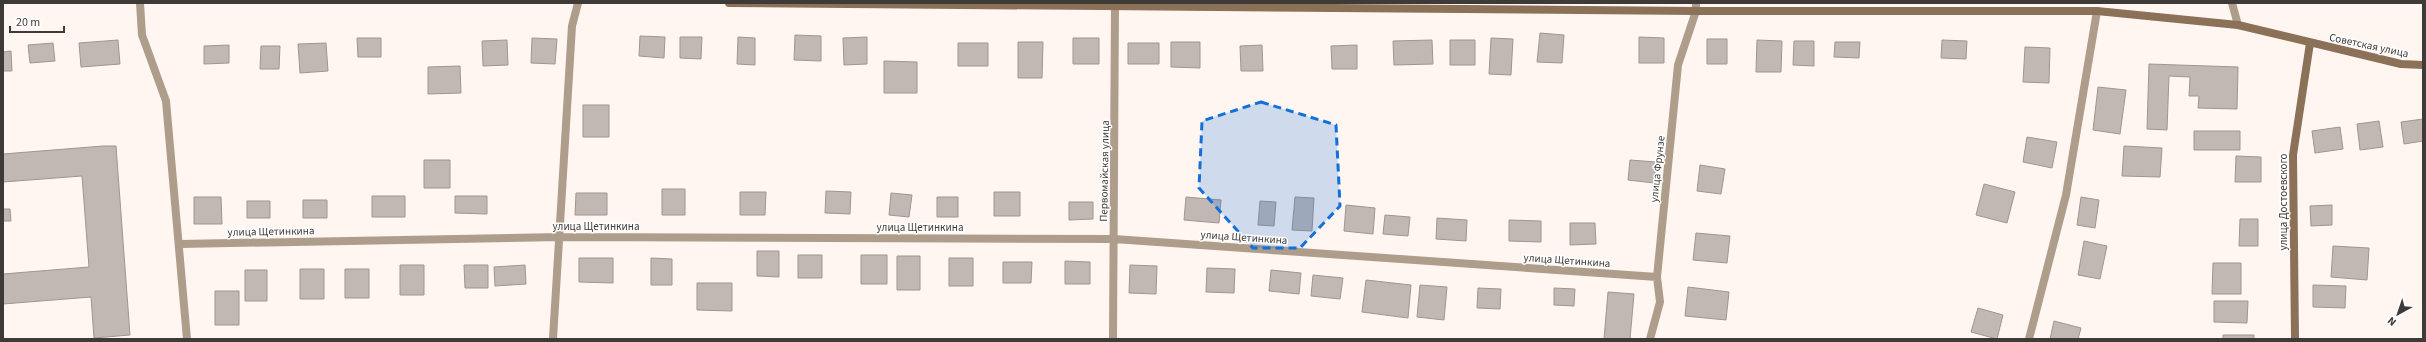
<svg xmlns="http://www.w3.org/2000/svg" width="2426" height="342" viewBox="0 0 2426 342" font-family="'Source Sans 3',sans-serif">
<style>
.building{fill:#c1b7b3;stroke:#9f9691}
.lines{fill:none;stroke-linecap:round;stroke-linejoin:round}
.minor{stroke:#ae9d8b;stroke-width:8}
.secondary{stroke:#8a7157;stroke-width:8}
.marked{fill:#1170d9;fill-opacity:0.2;stroke:#1170d9;stroke-width:3;stroke-dasharray:8 5;stroke-linejoin:round}
.labels{text-anchor:middle;stroke-width:3;stroke-linejoin:round;paint-order:stroke}
.street-label{font-size:11px;fill:#3e3a38;stroke:#fff}
</style>
<rect width="100%" height="100%" fill="#fff6f2"/>
<path class="building" d="M1540,33l24,2 -2,28 -25,-1z
M795,35l26,1v25l-27,-1z
M640,36l25,1 -1,21 -25,-2z
M680,37h22l-1,22 -21,-1z
M738,37l17,1v27l-18,-1z
M867,37v27l-23,1 -1,-27z
M1639,37l25,1v25h-25z
M357,38h24v19h-23z
M532,38l25,1 -2,25 -24,-1z
M1073,38h26v26h-26z
M1491,38l22,1 -2,36 -22,-1z
M1707,39h20v25h-20z
M118,40l2,24 -39,3 -2,-24z
M507,40l1,25 -25,1 -1,-25z
M1432,40l1,24 -39,1 -1,-24z
M1450,40h25v25h-25z
M1757,40l25,1 -1,31h-25z
M1942,40l25,1 -1,18 -25,-1z
M1794,41h20v25l-21,-1z
M1018,42h25l-1,36h-24z
M1171,42h29v26l-29,-1z
M1835,42h25l-1,16 -25,-1z
M53,43l2,18 -25,2 -2,-18z
M326,43l2,28 -28,2 -2,-29z
M958,43h30v23h-30z
M1128,43h31v21h-31z
M229,45v18l-25,1v-18z
M1262,45l1,26h-22l-1,-25z
M1357,45v24h-25l-1,-23z
M261,46h19l-1,23h-19z
M2025,47l25,1 -1,35 -26,-1z
M11,51l1,20h-9v-19z
M884,61l33,1v31h-33z
M2149,64l89,3 -1,42 -39,-1 1,-12h-10l1,-19 -21,-1 -2,54 -20,-1z
M460,66l1,27 -33,1v-27z
M2098,87l28,3 -6,44 -27,-4z
M583,105h26v32h-26z
M2423,119v22l-19,3 -3,-22z
M2379,121l4,26 -23,3 -3,-26z
M2340,127l3,22 -28,4 -3,-22z
M2194,131h46v19h-46z
M2027,137l30,5 -5,26 -29,-6z
M103,146h13l14,189 -36,3 -3,-41 -88,7v-30l86,-7 -7,-91 -79,6v-28z
M2124,146l38,2 -2,29 -38,-1z
M2236,156l25,1v25h-26z
M424,160h26v28h-26z
M1630,160l26,2 -2,21 -26,-3z
M1700,165l25,4 -4,25 -24,-3z
M1984,184l31,8 -8,31 -31,-8z
M662,189h23v26h-23z
M826,191l25,1 -1,22 -25,-1z
M740,192h26l-1,23h-25z
M994,192h26v24h-26z
M576,193h31v22h-32z
M891,193l21,2 -3,22 -20,-2z
M372,196h33v21h-33z
M455,196h32v18l-32,-1z
M194,197h27l1,27h-28z
M937,197h21v20h-21z
M1186,197l35,3 -2,23 -35,-3z
M1295,197l19,1 -2,33 -20,-1z
M2081,197l18,3 -4,28 -18,-3z
M303,200h24v18h-24z
M247,201h23v17h-23z
M1260,201l16,1 -2,24 -16,-1z
M1069,202h24v17l-24,1z
M1346,205l29,3 -2,26 -29,-3z
M2332,205v20l-21,1 -1,-20z
M3,209h7l1,12h-8z
M1385,215l25,2 -2,19 -25,-2z
M1437,218l30,2 -1,21 -30,-2z
M2240,219h18v27h-19z
M1509,220l32,1v21l-32,-1z
M1570,223h25l1,21 -26,1z
M1696,233l34,3 -3,27 -34,-3z
M2084,241l23,5 -7,33 -22,-4z
M2333,246l36,2 -2,32 -36,-3z
M757,251h22v26l-22,-1z
M798,255h24v23h-24z
M861,255h26v29h-26z
M897,256h23v34h-23z
M579,258h34v25l-34,-1z
M651,258l21,1v26h-21z
M949,258h24v28h-24z
M1065,261l25,1v22h-25z
M1003,262h29l-1,21h-28z
M2213,263h28v31h-29z
M400,265h24v30h-24z
M464,265h24v23h-23z
M525,265l1,19 -31,2 -1,-19z
M1130,265l27,1 -1,28 -27,-1z
M1207,268l28,1 -1,24 -28,-1z
M300,269h24v30h-24z
M345,269h24v29h-24z
M245,270h22v31h-22z
M1271,270l30,3 -2,21 -30,-3z
M1313,275l30,3 -3,21 -29,-3z
M1366,280l45,5 -3,33 -46,-6z
M697,283h35v28l-35,-1z
M1420,285l27,2 -3,33 -27,-3z
M2313,285l33,1 -1,22 -32,-1z
M1688,287l41,5 -3,28 -41,-4z
M1478,288l23,1 -1,20 -23,-1z
M1554,288l21,1 -1,17 -20,-1z
M215,291h24v34h-24z
M1608,292l26,2 -4,45h-26z
M2214,301h34l-1,22 -33,-1z
M1978,308l25,7 -6,24 -26,-7z
M2054,321l27,7 -3,11h-28z
M2223,335h31v4h-31z"/>
<g class="lines">
<path class="minor" d="M140,3l2,32 24,66 21,238
M2232,3l6,22
M180,244l380,-7 554,2 543,38
M553,339l19,-313 6,-23
M1113,339l2,-336
M1650,339l10,-37 -3,-25 21,-212 18,-54v-8
M2029,339l37,-144 31,-184"/>
<path class="secondary" d="M729,3l967,8h401l141,14 163,39 22,1
M2295,339l-2,-184 17,-112"/>
</g>
<path class="marked" d="M1261,102l75,23 4,81 -40,42h-47l-54,-60 3,-67z"/>
<g class="labels">
<g class="street-label">
<text transform="translate(2369 45) rotate(12)" y="4">Советская улица</text>
<text transform="translate(1657 169) rotate(-84)" y="4">улица Фрунзе</text>
<text transform="translate(1104 171) rotate(-89)" y="4">Первомайская улица</text>
<text transform="translate(2283 202) rotate(-90)" y="4">улица Достоевского</text>
<text x="596" y="230">улица Щетинкина</text>
<text x="920" y="231">улица Щетинкина</text>
<text transform="translate(271 231) rotate(-1)" y="4">улица Щетинкина</text>
<text transform="translate(1244 237) rotate(4)" y="4">улица Щетинкина</text>
<text transform="translate(1567 260) rotate(4)" y="4">улица Щетинкина</text>
</g>
</g>
<rect width="2426" height="342" fill="none" stroke="#3e3a38" stroke-width="8"/>
<g transform="translate(2398 314) rotate(220)" stroke="#ffffff" stroke-width="3" paint-order="stroke">
<path d="M0-3L7 15L0 10L-7 15Z" fill="#3e3a38"/>
<text y="-6" font-size="11" font-weight="bold" text-anchor="middle" fill="#3e3a38">N</text>
</g>
<path d="M10 26v6h54v-6" fill="none" stroke="#3e3a38" stroke-width="2"/>
<text x="16" y="26" font-size="12" fill="#3e3a38" stroke="#ffffff" stroke-width="3" paint-order="stroke">20 m</text>
</svg>
